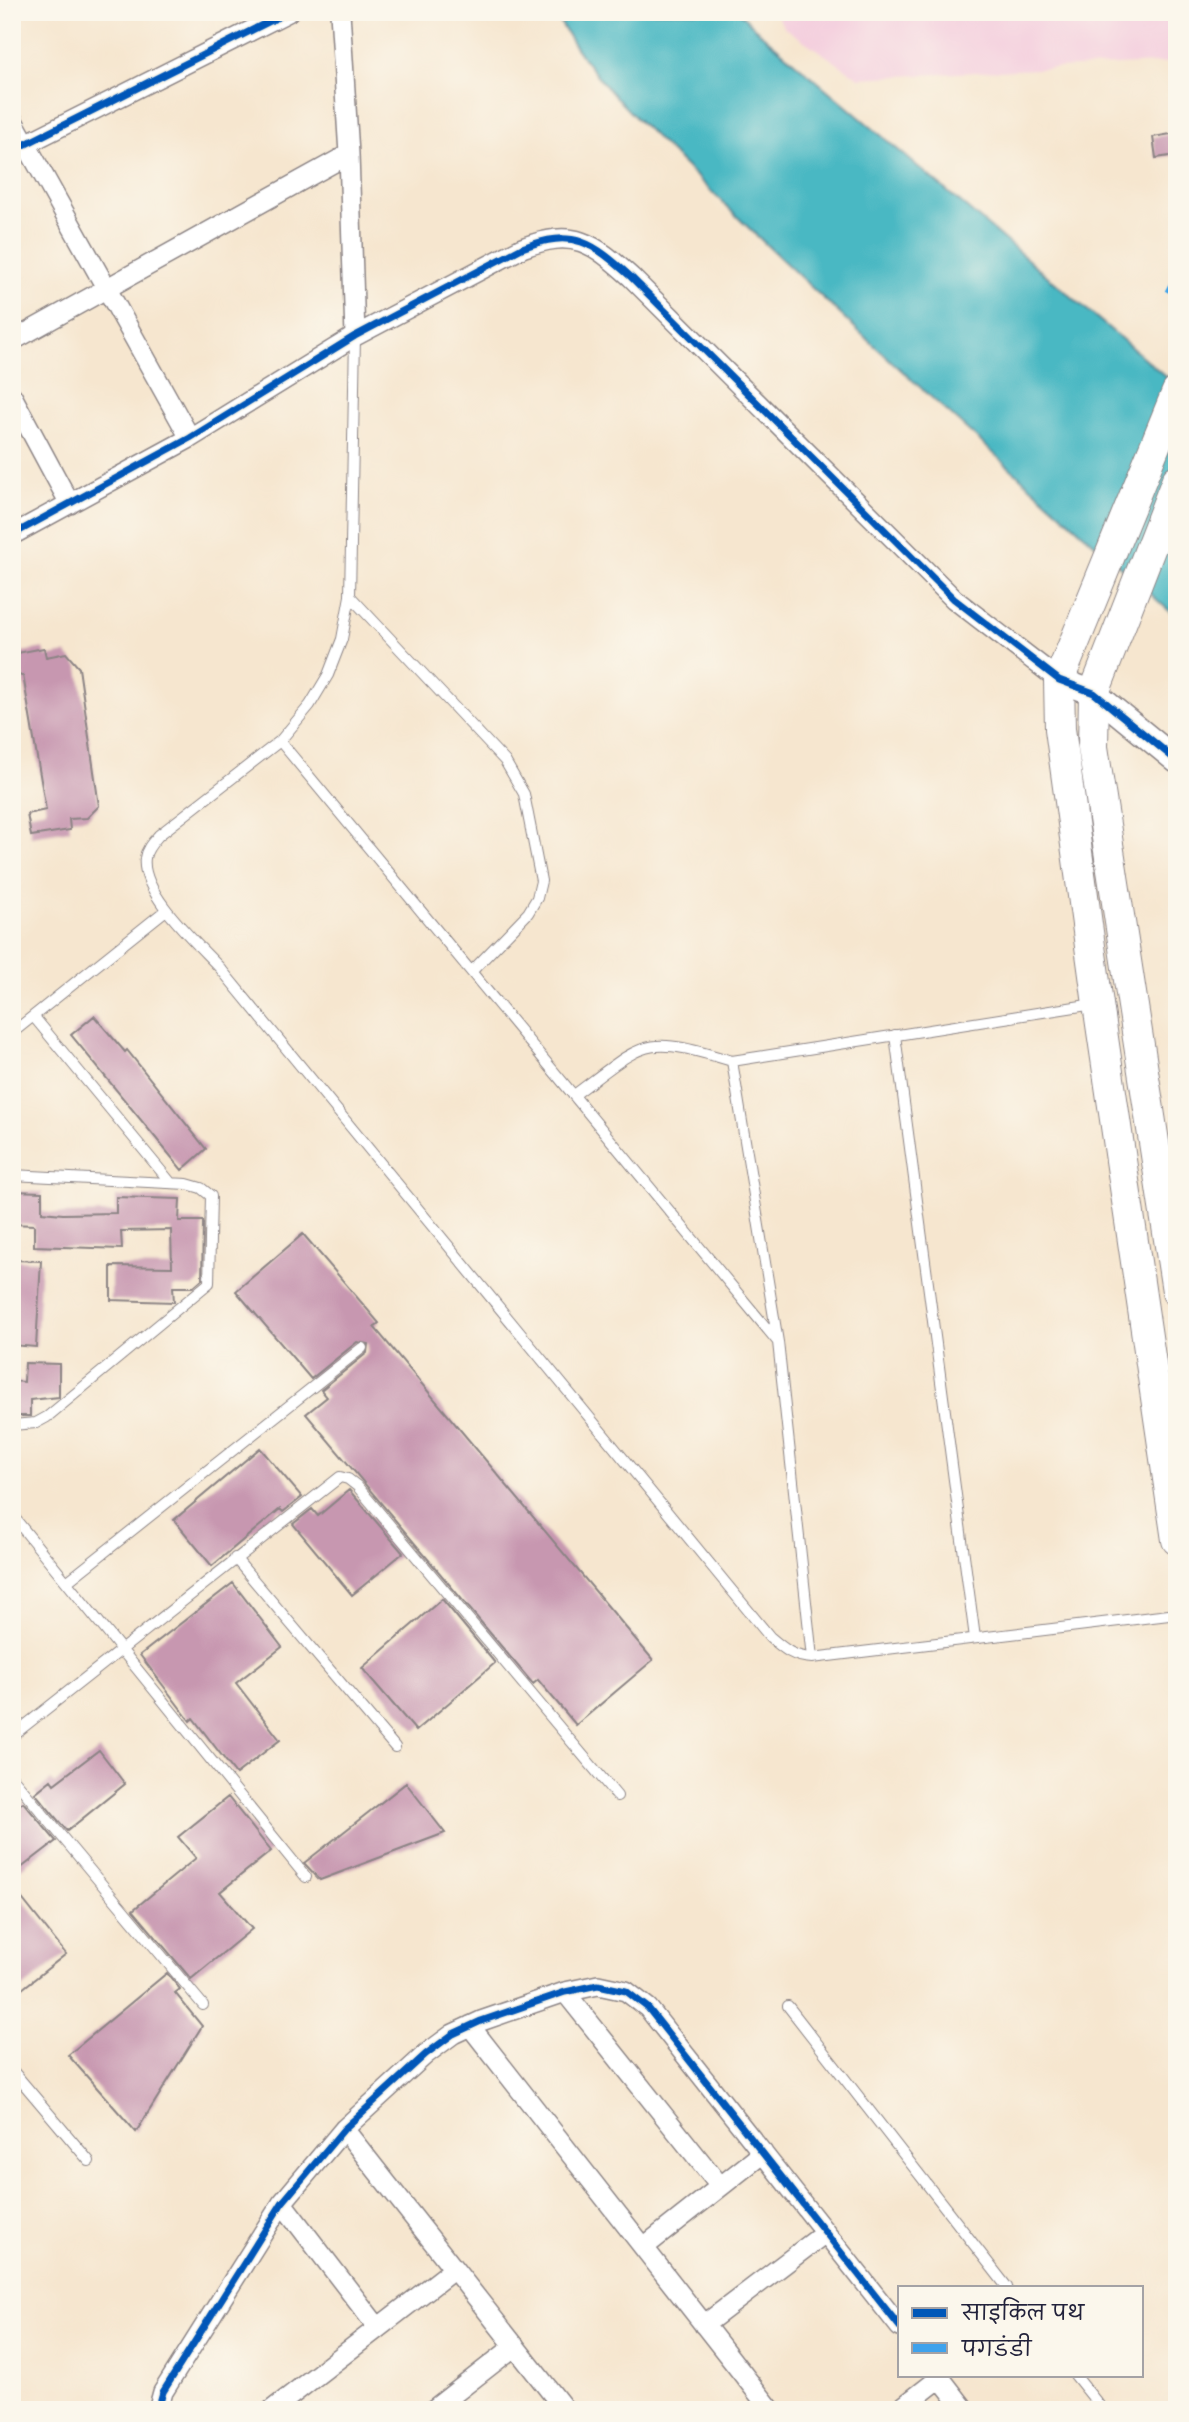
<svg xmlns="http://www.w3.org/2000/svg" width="1189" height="2422" viewBox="0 0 1189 2422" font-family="'Playpen Sans','Playpen Sans Deva',sans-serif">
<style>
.built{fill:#f4cfde}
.water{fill:#49b8c3;stroke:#366d7f;stroke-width:2}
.building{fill:#c797b0}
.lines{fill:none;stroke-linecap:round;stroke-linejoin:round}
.service-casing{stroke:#8c8485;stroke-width:12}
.minor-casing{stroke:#8c8485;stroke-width:22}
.tertiary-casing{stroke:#8c8485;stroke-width:27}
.primary-casing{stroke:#8c8485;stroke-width:32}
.service{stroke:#fff;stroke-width:10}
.minor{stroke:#fff;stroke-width:19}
.tertiary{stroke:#fff;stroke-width:24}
.primary{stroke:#fff;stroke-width:30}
.quiet{stroke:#3ea2ec;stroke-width:5;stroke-dasharray:10 5;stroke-linecap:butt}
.cycleway-casing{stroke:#fbf7ec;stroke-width:11}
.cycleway{stroke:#0057b8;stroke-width:7}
</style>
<rect width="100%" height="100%" fill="#fbf7ec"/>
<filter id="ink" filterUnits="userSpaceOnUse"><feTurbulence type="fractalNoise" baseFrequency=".0143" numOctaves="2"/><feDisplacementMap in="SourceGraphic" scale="14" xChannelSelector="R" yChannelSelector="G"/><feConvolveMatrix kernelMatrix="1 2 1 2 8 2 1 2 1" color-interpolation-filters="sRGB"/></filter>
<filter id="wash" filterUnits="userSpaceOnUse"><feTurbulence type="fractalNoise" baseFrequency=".00686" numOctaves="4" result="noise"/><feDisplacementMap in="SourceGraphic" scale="28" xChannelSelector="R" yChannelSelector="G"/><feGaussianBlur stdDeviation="1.57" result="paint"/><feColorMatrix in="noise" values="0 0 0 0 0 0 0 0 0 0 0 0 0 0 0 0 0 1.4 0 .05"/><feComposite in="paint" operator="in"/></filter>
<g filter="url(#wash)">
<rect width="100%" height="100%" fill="#f6e6cf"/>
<path class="built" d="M774,12h402l1,50 -318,16 -74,-50z"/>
<path class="water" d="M555,12h184l20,20 418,354v232c-156,-142 -316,-279 -466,-427 -54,-54 -122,-109 -156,-179z"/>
<g id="blocks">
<path class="building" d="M1177,133v22l-21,3 -3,-21z
M44,648l2,9 20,-4 13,15 20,138 -12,12 -18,1 1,11 -39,6 -4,-22 19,-4 -23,-135 -11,2v-23z
M94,1016l31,36 2,-2 79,99 -24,21 -111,-135z
M12,1191l30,1v20l21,2 53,-1v-16l64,2 -1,22h24l-1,58 -9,8h-20l1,15 -63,-2v-34l61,1 -1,-37 -50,1 1,18 -88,-3v-21l-22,-1z
M303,1234l76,89 -5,4 279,333 -77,65 -38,-45 -5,4 -227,-270 21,-17 -6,-7 46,-37 1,-9 -11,-2 -46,37 -75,-88z
M12,1260l29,1 -5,86 -24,-2z
M25,1363l34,1v33l-29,3v16h-18v-35l12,1z
M260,1448l42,49 -19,15 -3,-3 -68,57 -38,-46z
M349,1490l54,63 -51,42 -59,-71 19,-15 6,7z
M233,1583l49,64 -46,36 44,57 -44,34 -43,-56 -3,3 -50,-66z
M442,1599l53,64 -79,68 -54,-63z
M99,1750l26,34 -58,47 -32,-38 16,-13 3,4z
M406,1783l39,50 -125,47 -16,-17z
M228,1797l43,54 -51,41 32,37 -61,50 -58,-69 63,-52 -18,-21z
M23,1802l33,39 -44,34v-65z
M12,1886l54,68 -54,43z
M167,1973l13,16 -5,4 27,33 -66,106 -68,-77z"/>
</g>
</g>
<g filter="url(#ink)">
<use href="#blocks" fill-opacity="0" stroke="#8c8485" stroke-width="2"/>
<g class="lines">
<defs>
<path id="service" d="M350,596l155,165 19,33 17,87 -4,17 -9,15 -56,58
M280,741l30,-36 18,-30 14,-36 8,-43 5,-259
M34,1017l137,166
M12,1033l154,-123
M895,1035l80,603
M574,1095c73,-54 68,-61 158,-34
M12,1175l175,9 14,4 10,8 -2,87 -162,134 -11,6 -24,2
M778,1342l-498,-601 -121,94c-6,7 -13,14 -14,23 -5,35 53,86 75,110l550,669c14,12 23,20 42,21l365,-44
M12,1515l294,362
M235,1558l160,189
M68,1581l294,-233
M812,1658l-34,-316 -46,-281 362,-57
M12,1736l328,-259 8,2 9,7 260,310
M12,1777l191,228
M788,2006l219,281
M12,2070l77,91
M1075,2375l28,35"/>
<path id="minor" d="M340,12l9,142 6,182
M12,119l178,319
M12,151l276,-139
M12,341l337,-187
M12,396l58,108
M12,535l178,-97 165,-102 167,-88c52,-20 70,-6 109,29l323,322 105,81
M565,1992l155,194
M470,2026l301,384
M344,2129l221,281
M282,2203l96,125
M644,2247l119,-94
M704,2325l121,-92
M938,2375l27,35
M158,2410l5,-18 119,-189 62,-74 82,-75 27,-20 28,-13 84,-29 33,-7 28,6 22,17 252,319
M272,2410l182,-141
M433,2410l82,-64
M899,2410l41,-32"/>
<path id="tertiary" d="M1059,680l35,13 83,68"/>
<path id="primary" d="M1177,392l-118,288 1,49 38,275 79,536
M1177,480l-83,213 -1,54 84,544"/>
</defs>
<use href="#service" class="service-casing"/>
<use href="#minor" class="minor-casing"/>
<use href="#tertiary" class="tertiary-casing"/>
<use href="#primary" class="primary-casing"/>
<use href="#service" class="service"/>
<use href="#minor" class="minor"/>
<use href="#tertiary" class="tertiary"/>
<use href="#primary" class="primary"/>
<path class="quiet" d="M1167,292l10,-19"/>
<defs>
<path id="cycleway" d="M12,151l276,-139
M12,535l178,-97 165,-102 167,-88c52,-20 70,-6 109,29l323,322 105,81 35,13 83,68
M158,2410l5,-18 119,-189 62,-74 82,-75 27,-20 28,-13 84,-29 33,-7 28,6 22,17 252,319"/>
</defs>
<use href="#cycleway" class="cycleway-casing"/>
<use href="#cycleway" class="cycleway"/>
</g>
</g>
<rect width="1189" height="2422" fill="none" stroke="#fbf7ec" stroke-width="42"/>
<rect x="898" y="2286" width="245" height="91" fill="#fbf7ec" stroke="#a4a2a5" stroke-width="2"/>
<rect x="912" y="2308" width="35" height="10" fill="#0057b8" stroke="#a4a2a5" stroke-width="2"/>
<text x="962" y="2320" font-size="21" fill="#22223b">साइकिल पथ</text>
<rect x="912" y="2343" width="35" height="10" fill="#3ea2ec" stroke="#a4a2a5" stroke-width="2"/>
<text x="962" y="2356" font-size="21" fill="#22223b">पगडंडी</text>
</svg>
